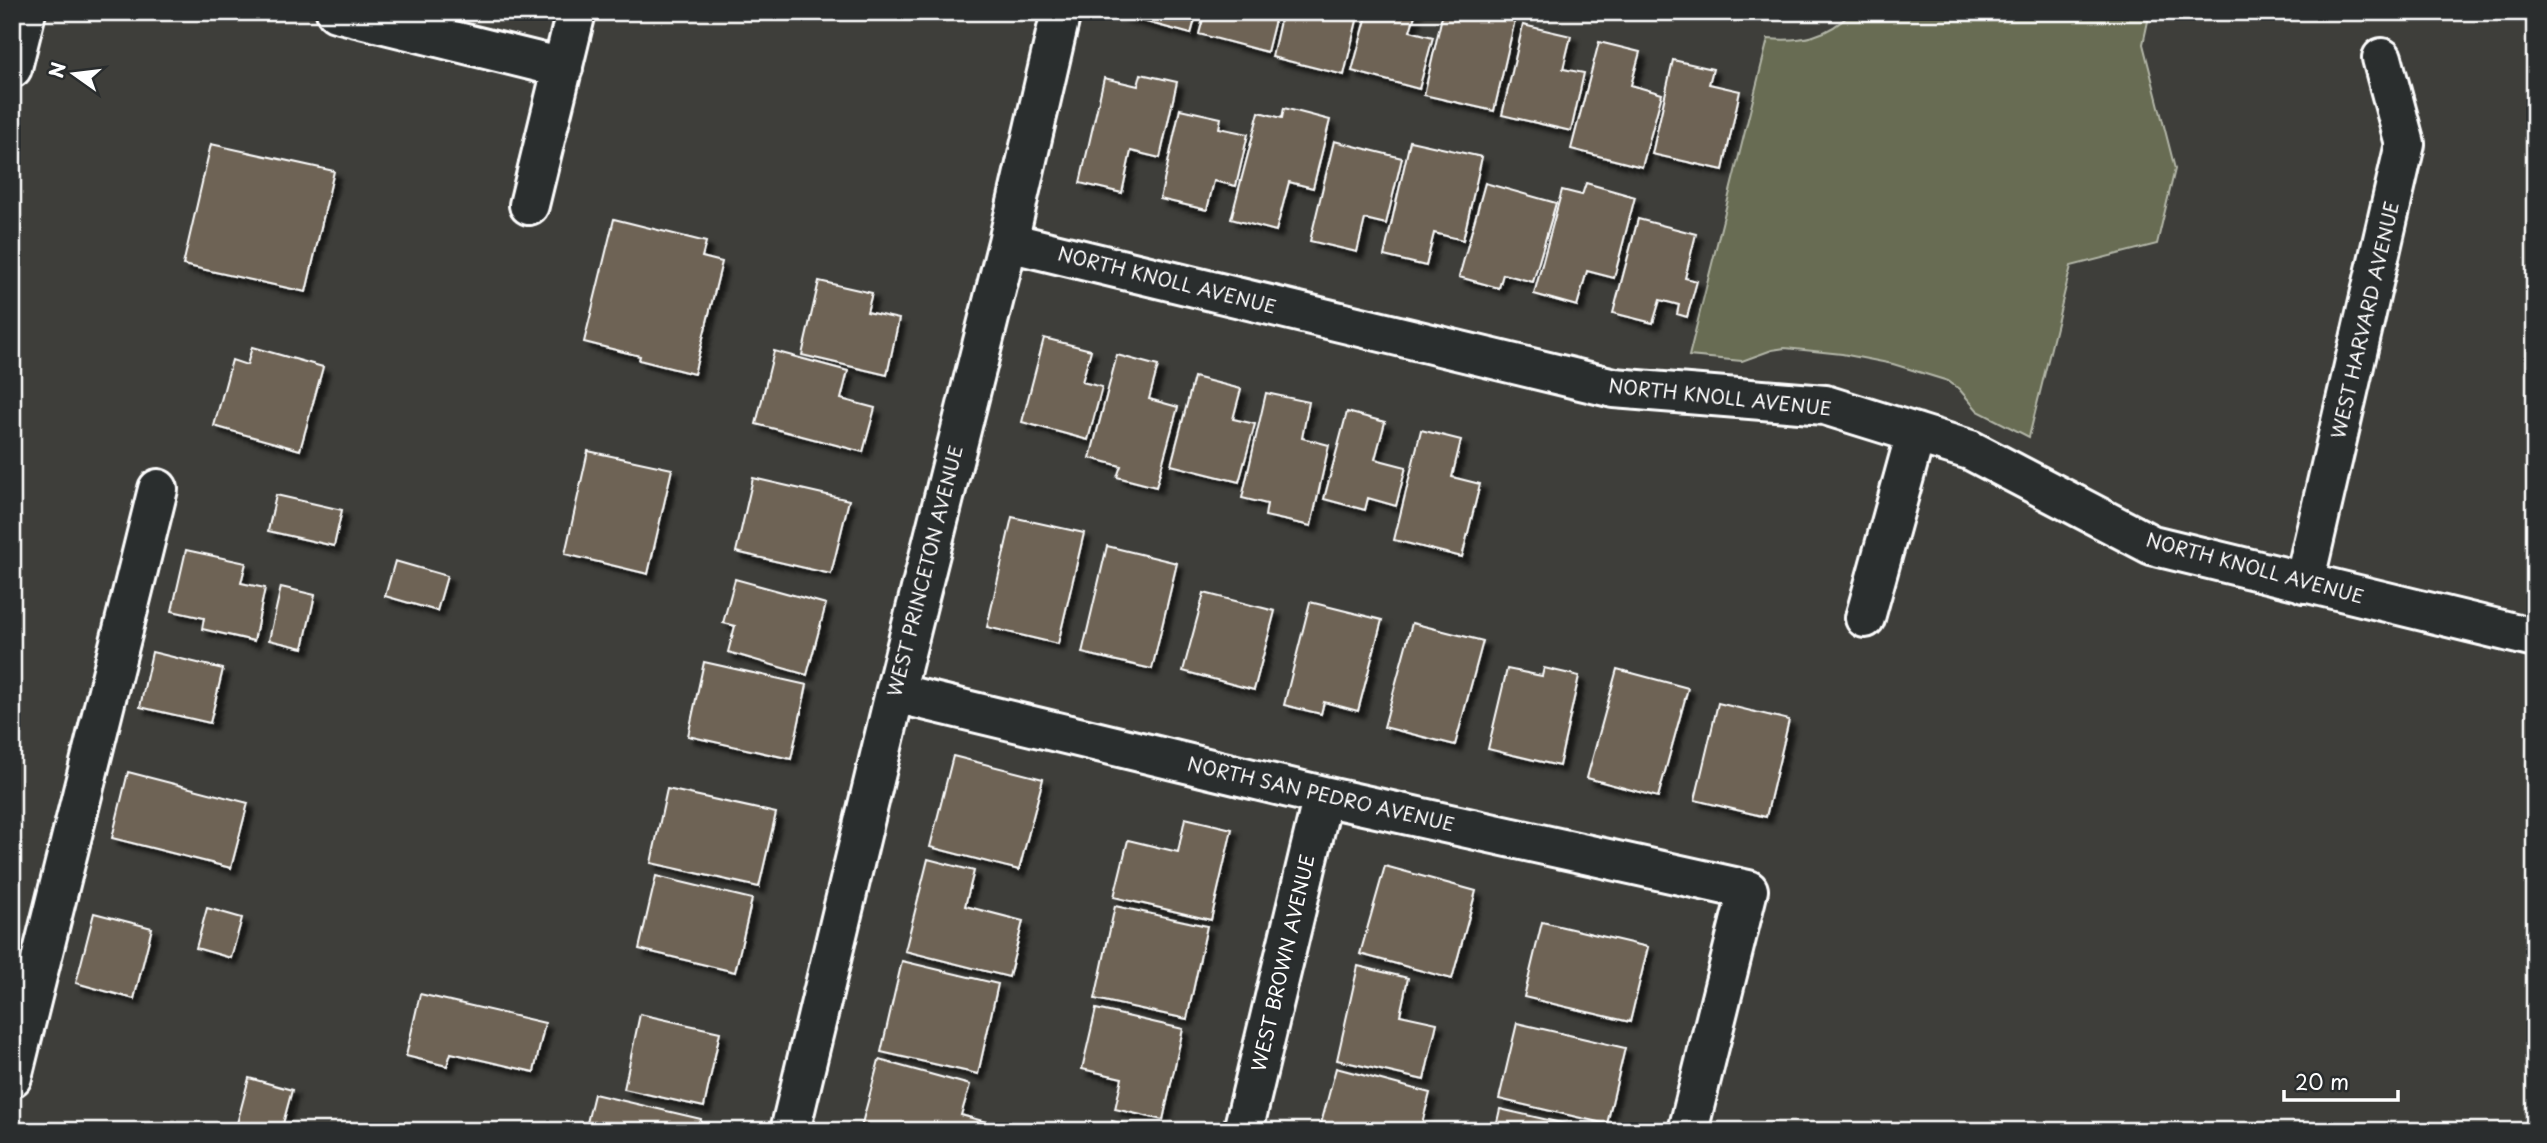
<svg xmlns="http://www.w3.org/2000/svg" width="2547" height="1143" viewBox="0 0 2547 1143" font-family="'Playpen Sans',sans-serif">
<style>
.green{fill:#676c52;stroke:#b3b6a8;stroke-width:2}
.building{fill:#6e6455;stroke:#fff;stroke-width:2;filter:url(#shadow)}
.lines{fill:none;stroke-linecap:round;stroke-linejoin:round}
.minor-casing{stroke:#fff;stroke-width:44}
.minor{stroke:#2a2d2e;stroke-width:38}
.labels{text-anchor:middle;stroke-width:5;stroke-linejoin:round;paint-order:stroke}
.street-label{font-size:19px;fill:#fff;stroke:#2a2d2e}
</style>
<defs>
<filter id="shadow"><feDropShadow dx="6" dy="6" stdDeviation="2" flood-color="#0009"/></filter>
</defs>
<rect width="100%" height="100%" fill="#3e3e3a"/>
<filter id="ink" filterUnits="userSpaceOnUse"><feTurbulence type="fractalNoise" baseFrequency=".0143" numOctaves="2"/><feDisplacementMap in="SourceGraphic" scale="14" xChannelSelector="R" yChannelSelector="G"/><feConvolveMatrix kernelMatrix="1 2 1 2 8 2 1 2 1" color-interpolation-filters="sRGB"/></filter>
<g filter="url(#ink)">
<path class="green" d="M1852,12h298l-7,32 32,125 -18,75 -86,22 -42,171 -51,-26 -19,-22 -11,-8 -55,-17 -51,-10 -57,-6 -13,2 -30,11 -53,-5 79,-317c33,3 60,-2 84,-27z"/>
<path class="building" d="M1121,12h76l-6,22 -71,-19z
M1205,12h72l-10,40 -68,-18z
M1282,12h77l-15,63 -72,-18z
M1368,12h48l-6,19 23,6 -14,52 -67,-18z
M1443,12h35l37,8 -21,91 -70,-16z
M1523,25l48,11 -8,33 21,4 -13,58 -69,-16z
M1599,42l41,10 -9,33 31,9 -20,73 -71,-18z
M1673,60l40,9 -4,15 31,7 -17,79 -71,-16z
M1141,74l36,8 -17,76 -29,-7 -9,42 -42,-10 24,-105 34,8z
M1284,108l46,12 -17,68 -24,-6 -13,49 -45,-12 28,-107 23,6z
M1180,109l41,9 -2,10 29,6 -12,52 -22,-5 -7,29 -47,-11z
M1334,141l68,17 -16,66 -21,-5 -8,33 -47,-11z
M1410,141l72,16 -19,83 -29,-7 -8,33 -42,-10z
M211,144l123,27 -28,121 -123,-27z
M1485,183l71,20 -23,79 -30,-8 -4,14 -40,-11z
M1586,183l49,14 -21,81 -27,-7 -10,35 -43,-12 28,-104 20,5z
M614,219l92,23 -4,15 20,5 -28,112 -55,-14 1,-4 -56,-14z
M1638,219l58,15 -11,44 12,3 -10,36 -10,-3 2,-9 -19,-5 -7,23 -40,-10z
M819,281l53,12 -5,19 32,7 -12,56 -85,-20z
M1044,338l47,12 -9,32 20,5 -14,53 -66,-18z
M252,347l71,20 -23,83 -86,-24 18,-66 15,5z
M774,351l74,20 -7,28 34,9 -12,44 -107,-28z
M1117,355l41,11 -9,33 29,8 -22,80 -39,-10 4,-11 -31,-8z
M1194,377l47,12 -8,30 22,5 -16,58 -68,-17z
M1266,393l43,9 -7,36 27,7 -18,81 -46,-10 2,-12 -25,-6z
M1347,412l38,10 -10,37 31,8 -10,39 -28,-8 -3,12 -41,-11z
M1421,430l40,10 -9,37 28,7 -18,73 -68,-17z
M588,451l84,18 -24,105 -83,-20z
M753,478l96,22 -18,74 -95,-22z
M276,495l66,15 -8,36 -66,-15z
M1012,517l72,16 -26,111 -71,-17z
M1107,546l70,17 -25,106 -70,-16z
M186,550l60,13 -5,20 24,5 -11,53 -52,-12 2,-11 -32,-7z
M395,561l52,15 -10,35 -52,-15z
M735,579l91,25 -19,71 -79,-23 7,-26 -12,-3z
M281,587l34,8 -12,53 -34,-8z
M1204,593l71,18 -21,79 -71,-19z
M1310,602l72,18 -24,91 -34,-9 -3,12 -37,-9z
M1412,623l71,18 -28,104 -71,-18z
M152,652l71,17 -13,54 -70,-16z
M704,662l103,23 -16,74 -103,-23z
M1544,668l35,8 -20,90 -71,-17 19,-80 35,7z
M1617,669l71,19 -30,109 -71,-19z
M1718,703l71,17 -23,97 -71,-17z
M953,756l90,23 -24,91 -89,-23z
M128,772l120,31 -17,65 -119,-30z
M667,789l109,24 -17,74 -108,-24z
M1185,818l47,11 -21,91 -97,-23 14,-57 50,12z
M928,859l46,12 -9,35 58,15 -14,56 -104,-26z
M1385,866l91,25 -24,88 -92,-25z
M656,876l96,23 -17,73 -96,-23z
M1115,906l92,20 -20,93 -92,-20z
M207,908l35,10 -11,40 -35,-10z
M94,913l58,15 -18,71 -58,-16z
M1542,922l106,25 -18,75 -106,-25z
M902,961l96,23 -20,90 -97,-22z
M1358,966l50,12 -8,37 37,8 -13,57 -87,-20z
M420,994l125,29 -11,49 -83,-19 -4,13 -41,-10z
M1096,1009l87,20 -20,91 -48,-11 7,-31 -40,-9z
M640,1014l80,18 -16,75 -80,-18z
M1517,1023l108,25 -18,76 -108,-25z
M879,1060l91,25 -9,30 43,12 -2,4h-142z
M1336,1068l94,25 -10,38h-101z
M249,1078l43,12 -11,41h-46z
M594,1094l107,25 -2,12h-114z
M1500,1109l96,22h-101z
M1112,1121l43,10h-45z"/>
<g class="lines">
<defs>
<path id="minor" d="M336,12l227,56
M12,68l14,-56
M529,205l47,-193
M1008,242l606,146 211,17 145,45 182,95 383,93
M2304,583l101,-439 -23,-86
M1865,618l51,-185
M895,693l428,103 425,94 -60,241
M12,1077l146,-588
M790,1131l105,-438 113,-451 53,-230
M1243,1131l80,-335"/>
</defs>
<use href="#minor" class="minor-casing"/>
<use href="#minor" class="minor"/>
</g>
</g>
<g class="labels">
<g class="street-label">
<text transform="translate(1167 280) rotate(14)" y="7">NORTH KNOLL AVENUE</text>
<text transform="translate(2365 320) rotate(-77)" y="7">WEST HARVARD AVENUE</text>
<text transform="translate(1720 397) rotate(6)" y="7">NORTH KNOLL AVENUE</text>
<text transform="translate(2255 568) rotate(15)" y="7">NORTH KNOLL AVENUE</text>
<text transform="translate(925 571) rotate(-76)" y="7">WEST PRINCETON AVENUE</text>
<text transform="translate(1321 794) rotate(13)" y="7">NORTH SAN PEDRO AVENUE</text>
<text transform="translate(1283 963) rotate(-77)" y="7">WEST BROWN AVENUE</text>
</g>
</g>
<rect width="2547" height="1143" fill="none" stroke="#2a2d2e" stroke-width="42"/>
<rect x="21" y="21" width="2505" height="1101" fill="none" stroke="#fff" stroke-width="2.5" filter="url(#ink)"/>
<g transform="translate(74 74) rotate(284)" stroke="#2a2d2e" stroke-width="5" paint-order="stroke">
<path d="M0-5L12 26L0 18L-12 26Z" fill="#ffffff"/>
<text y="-10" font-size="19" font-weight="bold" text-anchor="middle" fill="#ffffff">N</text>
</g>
<path d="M2284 1090v10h114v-10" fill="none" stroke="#ffffff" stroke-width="3.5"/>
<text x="2295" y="1090" font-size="21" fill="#ffffff" stroke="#2a2d2e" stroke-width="5" paint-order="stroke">20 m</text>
</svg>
